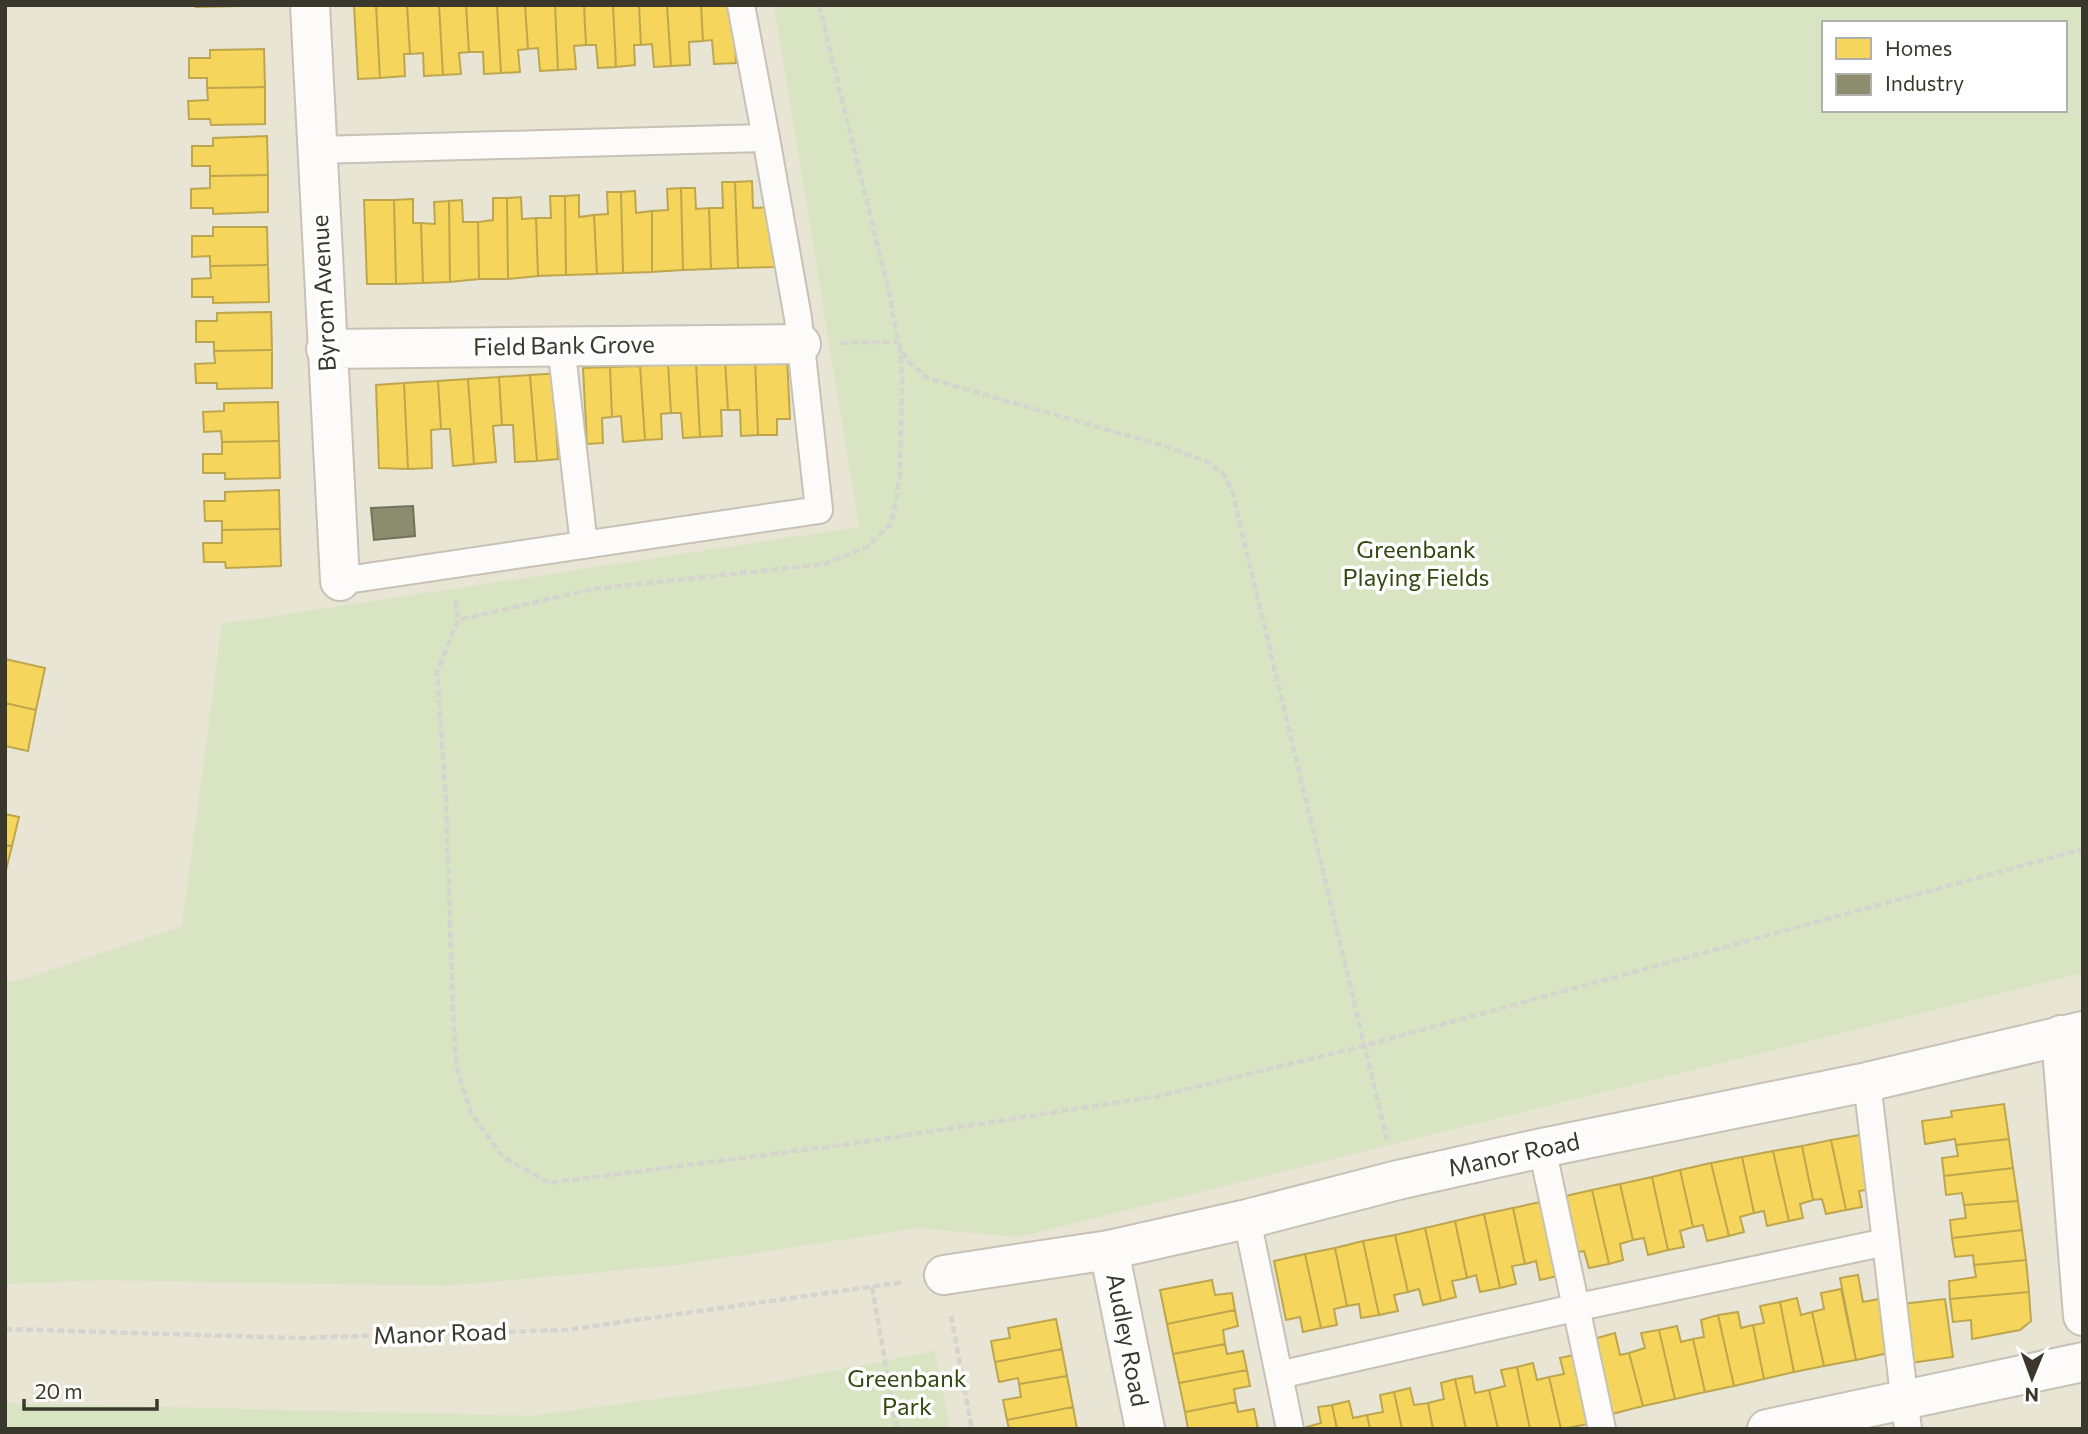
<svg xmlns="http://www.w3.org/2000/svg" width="2088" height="1434" viewBox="0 0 2088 1434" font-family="Commissioner,sans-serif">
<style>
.green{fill:#d9e4c2;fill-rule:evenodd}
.homes{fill:#f6d55c;stroke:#bea64e;stroke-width:2}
.industry{fill:#8c8c6e;stroke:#73735a;stroke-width:2}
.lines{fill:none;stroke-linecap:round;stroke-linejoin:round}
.lane-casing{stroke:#c5c2b6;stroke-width:30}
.street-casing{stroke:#c5c2b6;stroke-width:42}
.path{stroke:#d5d4cf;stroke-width:4.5;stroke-dasharray:7 3.5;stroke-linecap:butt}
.lane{stroke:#fcfbf9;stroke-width:26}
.street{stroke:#fcfbf9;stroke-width:38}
.labels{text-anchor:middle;stroke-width:7;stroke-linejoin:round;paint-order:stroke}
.street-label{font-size:24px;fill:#3a382c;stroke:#fff}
.park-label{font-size:24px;fill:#32480f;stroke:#fff}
</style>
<rect width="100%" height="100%" fill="#e8e5d5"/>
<path class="green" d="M774,5h1309v968l-1064,264 -100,-9 -241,37 -233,21 -342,-6 -98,4v-302l20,-3 157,-53 40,-302 637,-97zM1824,23h241v87h-241z
M935,1351l15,78h-945v-26l526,13 229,-31z"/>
<path class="homes" d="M196,5h45v1l-45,1z
M376,5h31l3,49h-6l1,22 -25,2z
M376,5l4,73 -22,1 -4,-73z
M407,5h32l4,70 -19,1 -1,-23 -13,1z
M439,5h27l3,47 -10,1 2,21 -18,1z
M466,5h31l4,68 -17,1 -1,-22h-14z
M497,5h28l3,44 -10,1 2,22 -19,1z
M525,5h30l3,65 -18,1 -2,-23 -10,1z
M555,5h29l2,40 -12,1 2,23 -18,1z
M584,5h29l3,62 -18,1 -2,-23h-10z
M613,5h26l2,40h-7l1,20 -19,2z
M639,5h28l4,61 -17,1 -2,-23 -11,1z
M667,5h34l2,36 -14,1 1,23 -19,1z
M701,5h32l3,58 -22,1 -2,-24 -9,1z
M264,49l1,38 -58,1v-10h-18v-20h21v-8z
M265,87v37l-54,1 -1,-6h-21l-1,-18 20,-1 -1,-12z
M267,136l1,39 -58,1v-10h-18v-20h21v-8z
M268,175v37l-55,2v-6h-22v-19l19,-1v-12z
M752,181l1,27 20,-1 3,60 -38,1 -3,-86z
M722,182h13l3,86 -27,1 -2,-61h14z
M681,188h14l1,21 13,-1 2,61 -28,1z
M681,188l2,82 -31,2v-61l16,-1 -1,-21z
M635,191l1,22 16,-2v61l-29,1 -2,-81z
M607,192h14l2,81 -26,1 -3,-59 14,-1z
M579,195v22l15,-2 3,59 -31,1 -1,-79z
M550,196h15l1,79 -28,1 -2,-58h15z
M521,197l1,22 14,-1 2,58 -30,3 -1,-81z
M493,198h14l1,81h-29l-1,-57 15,-2z
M413,199v24h8l2,60 -27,1 -2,-84z
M364,200h30l2,84h-29z
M462,200l1,22h15l1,57 -29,3 -1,-81z
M449,201l1,81 -27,1 -2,-60 14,1 -1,-22z
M213,227h54l1,38 -58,1v-10l-18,1v-21h21z
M268,265l1,37 -56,1v-6h-21v-18l19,-1 -1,-12z
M271,312l1,38 -58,1v-9h-18v-21h21v-8z
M272,350v38l-55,1v-6h-21l-1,-19 20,-1 -1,-12z
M787,356l3,63h-13v16h-19l-3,-77z
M755,358l3,77 -17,1 -1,-26h-12l-3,-50z
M725,360l3,50h-7l1,26 -22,1 -4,-74z
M668,363l3,50 -10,1 1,25 -17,1 -5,-74z
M668,363h28l4,74 -17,1 -2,-25h-10z
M640,366l5,74 -22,2 -2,-26 -9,1 -2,-50z
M610,367l2,50 -10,1 1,25 -16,1 -4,-76z
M562,373l3,49h-9l2,37 -21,2 -7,-86z
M530,375l7,86 -22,1 -2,-37h-11l-3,-48z
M499,377l3,48 -9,1 3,36 -22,2 -6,-85z
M468,379l6,85 -21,2 -3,-37h-9l-3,-48z
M438,381l3,48 -10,1 1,38 -24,1 -4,-86z
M404,383l4,86 -29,-1 -3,-83z
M278,402l1,39 -57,1 -1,-11 -17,1 -1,-20 21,-1v-8z
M279,441l1,37 -55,1v-6h-22v-19h19v-12z
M279,490l1,39 -58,1v-9h-17l-1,-20h21v-9z
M280,529l1,37 -55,2 -1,-6h-21l-1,-19h19v-13z
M5,659l40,9 -9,42 -31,-7z
M5,703l31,7 -8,41 -23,-5z
M5,814l14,3 -7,29 -7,-1z
M5,845l7,1 -7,28z
M2004,1104l5,35 -53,6 -1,-6 -30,5 -3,-23 30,-4 -1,-6z
M1860,1135l11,54 -12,2 3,16 -16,3 -15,-70z
M2009,1139l4,29 -69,8 -2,-18 16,-2 -2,-11z
M1831,1140l15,70 -20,4 -4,-15 -9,1 -11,-54z
M1802,1146l11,54 -13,4 3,14 -14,3 -16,-70z
M1773,1151l16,70 -22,5 -3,-15 -10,2 -12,-56z
M1742,1157l12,56 -14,4 4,15 -15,4 -18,-73z
M1711,1163l18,73 -22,5 -4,-16 -10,2 -13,-57z
M2013,1168l5,33 -54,4 -2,-12 -16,2 -2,-19z
M1680,1170l13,57 -13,4 4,16 -16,3 -16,-73z
M1652,1177l16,73 -20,5 -4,-17 -11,2 -13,-56z
M1620,1184l13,56 -13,4 3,16 -14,4 -17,-74z
M1592,1190l17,74 -20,4 -5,-17 -10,2 -13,-56z
M1545,1201l17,74 -22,5 -4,-19 -11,3 -12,-56z
M2018,1201l4,29 -70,8 -2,-18 16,-2 -2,-13z
M1513,1208l12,56 -13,2 4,18 -16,4 -16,-74z
M1484,1214l16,74 -20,4 -4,-17 -9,3 -12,-57z
M1455,1221l12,57 -15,3 4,16 -15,4 -16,-73z
M1425,1228l16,73 -18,4 -4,-16 -11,3 -13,-57z
M2022,1230l4,30 -52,5 -1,-10 -18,2 -3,-19z
M1395,1235l13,57 -14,3 4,16 -19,4 -16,-74z
M1363,1241l16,74 -18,3 -2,-14 -12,2 -12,-58z
M1335,1248l12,58 -13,3 3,16 -16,3 -16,-74z
M1305,1254l16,74 -18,4 -3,-15 -14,3 -12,-59z
M2026,1260l3,32 -79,7 -1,-18 27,-4 -2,-12z
M1858,1275l5,27 26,-5 9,54 -42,9 -16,-82z
M1212,1280l3,15 17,-2 3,17 -68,14 -7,-34z
M1841,1289l15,71 -32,6 -12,-54 12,-3 -3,-16z
M2029,1292l2,29 -11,9 -48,9 -1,-19 -18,2 -3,-23z
M1797,1298l4,17 11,-3 12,54 -30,6 -14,-70z
M1945,1299l8,58 -43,6 -8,-59z
M1780,1302l14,70 -30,7 -11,-54 11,-2 -4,-17z
M1235,1310l3,16 -15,4 2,14 -52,10 -6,-30z
M1738,1312l3,16 12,-3 11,54 -30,7 -16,-71z
M1718,1315l16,71 -29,6 -12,-53 11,-2 -3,-17z
M1056,1319l6,30 -67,13 -4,-21 19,-3 -2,-10z
M1677,1326l4,16 12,-3 12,53 -30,7 -16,-69z
M1659,1330l16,69 -32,7 -14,-53 16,-5 -4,-15z
M1615,1333l5,22 9,-2 14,53 -35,9 -18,-75z
M1225,1344l2,10 16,-3 4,19 -68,13 -6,-29z
M1062,1349l5,27 -48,8 -1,-6 -19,4 -4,-20z
M1579,1354l15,69 -33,6 -12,-52 15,-3 -4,-16z
M1533,1363l4,17 12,-3 12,52h-31l-13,-62z
M1517,1367l13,62h-32l-9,-39 16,-4 -4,-16z
M1247,1370l3,16 -16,3 2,13 -51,10 -6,-29z
M1067,1376l6,31 -66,13 -4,-20 18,-3 -2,-13z
M1472,1376l3,17 14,-3 9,39h-32l-11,-50z
M1455,1379l11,50h-33l-5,-26 16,-4 -3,-16z
M1410,1388l4,17 14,-2 5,26h-31l-8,-37z
M1394,1392l8,37h-32l-3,-14 16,-3 -3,-17z
M1349,1401l4,17 14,-3 3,14h-33l-5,-24z
M1236,1402l2,10 16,-3 4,20h-70l-3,-17z
M1332,1405l5,24h-29l-1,-2 14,-4 -3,-16z
M1073,1407l4,22h-68l-2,-9z"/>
<path class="industry" d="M413,506l2,30 -41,4 -3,-32z"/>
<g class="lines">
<defs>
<path id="lane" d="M317,150l449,-12 -25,-133
M561,345l23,200
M340,581l479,-71 -21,-192 -32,-180
M1867,1082l41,347
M1542,1148l60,281
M1247,1219l43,210
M1279,1375l295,-67 312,-66"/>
<path id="street" d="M310,5l30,576
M326,349l475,-5
M2061,1035l22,281
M1109,1250l36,179
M944,1275l165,-25 138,-31 151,-39 144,-32 325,-66 216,-51
M1767,1429l316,-67"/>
</defs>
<use href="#lane" class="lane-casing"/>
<use href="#street" class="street-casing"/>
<path class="path" d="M819,5l70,287 9,50 10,19 19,17 237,68 44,16 17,14 8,19 154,645
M841,343l57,-1
M900,346l2,34 -2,95 -8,48 -25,24 -43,17 -231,25 -135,31 -21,52 9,129 7,214 4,53 14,45 32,44 46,26 300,-39 310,-48 204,-50 720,-197
M456,600l2,20
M872,1287l25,142
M951,1316l21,113
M5,1329l292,9 269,-8 338,-48"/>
<use href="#lane" class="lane"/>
<use href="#street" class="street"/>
</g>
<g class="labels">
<g class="street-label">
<text transform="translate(324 293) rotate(-93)" y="8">Byrom Avenue</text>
<text transform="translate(564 346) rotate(-1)" y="8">Field Bank Grove</text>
<text transform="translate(1514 1155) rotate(-12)" y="8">Manor Road</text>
<text transform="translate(440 1334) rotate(-2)" y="8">Manor Road</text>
<text transform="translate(1127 1340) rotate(79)" y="8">Audley Road</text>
</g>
<g class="park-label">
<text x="1416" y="558">Greenbank<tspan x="1416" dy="28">Playing Fields</tspan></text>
<text x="907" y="1387">Greenbank<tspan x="907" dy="28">Park</tspan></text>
</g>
</g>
<rect width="2088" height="1434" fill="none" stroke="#3a382c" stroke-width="14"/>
<rect x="1822" y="21" width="245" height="91" fill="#ffffff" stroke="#b0afab" stroke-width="2"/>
<rect x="1836" y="38" width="35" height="21" fill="#f6d55c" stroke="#b0afab" stroke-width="2"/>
<text x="1885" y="56" font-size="21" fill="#3a382c">Homes</text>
<rect x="1836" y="74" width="35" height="21" fill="#8c8c6e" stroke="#b0afab" stroke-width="2"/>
<text x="1885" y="91" font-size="21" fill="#3a382c">Industry</text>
<g transform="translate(2032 1378) rotate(181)" stroke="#ffffff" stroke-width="5" paint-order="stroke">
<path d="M0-5L12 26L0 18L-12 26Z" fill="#3a382c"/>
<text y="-10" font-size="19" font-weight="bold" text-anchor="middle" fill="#3a382c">N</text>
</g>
<path d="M24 1399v10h133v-10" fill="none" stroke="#3a382c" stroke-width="3.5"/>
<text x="35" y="1399" font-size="21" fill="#3a382c" stroke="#ffffff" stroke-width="5" paint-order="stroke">20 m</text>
</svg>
